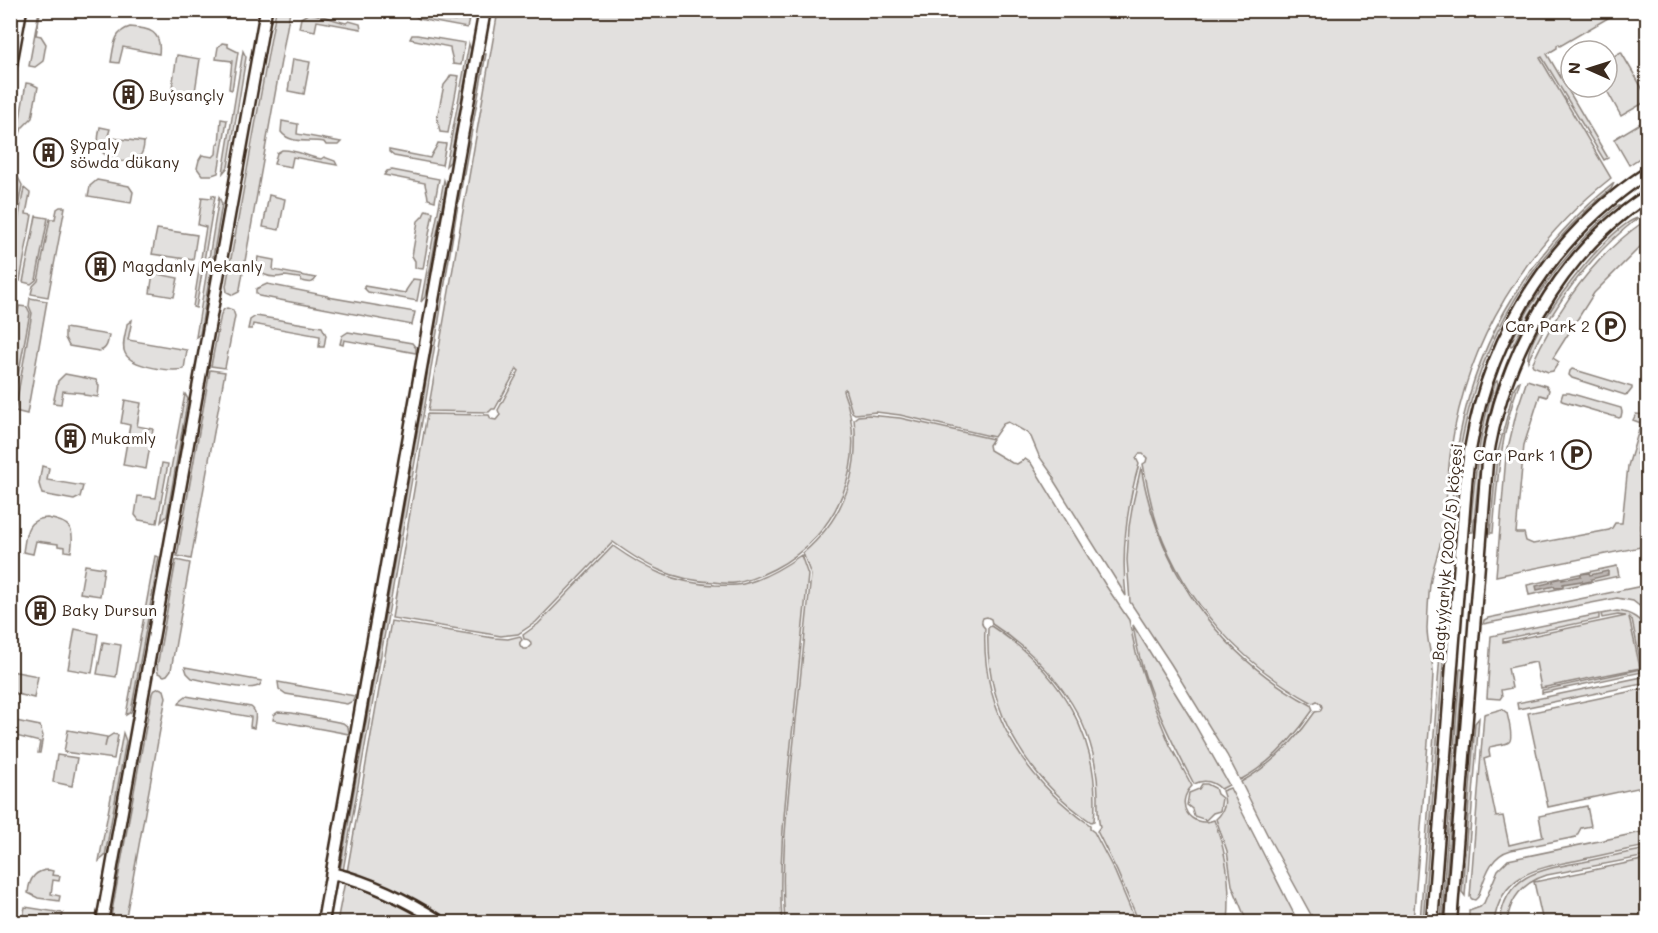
<svg xmlns="http://www.w3.org/2000/svg" width="1658" height="933" viewBox="0 0 1658 933" font-family="Mali,sans-serif">
<style>
.green{fill:#e2e0de;stroke:#8e857e;stroke-width:1.5}
.water{fill:#bcb6b3;stroke:#887e77;stroke-width:1.5}
.lines{fill:none;stroke-linecap:round;stroke-linejoin:round}
.minor-casing{stroke:#3b2a1e;stroke-width:15}
.minor{stroke:#fff;stroke-width:10}
.labels{text-anchor:middle;stroke-width:6;stroke-linejoin:round;paint-order:stroke}
.poi-label{font-size:16px;fill:#3b2a1e;stroke:#fff;text-anchor:start}
.street-label{font-size:16px;fill:#3b2a1e;stroke:#fff}
</style>
<rect width="100%" height="100%" fill="#fff"/>
<filter id="ink" filterUnits="userSpaceOnUse"><feTurbulence type="fractalNoise" baseFrequency=".0167" numOctaves="2"/><feDisplacementMap in="SourceGraphic" scale="12" xChannelSelector="R" yChannelSelector="G"/><feConvolveMatrix kernelMatrix="1 2 1 2 8 2 1 2 1" color-interpolation-filters="sRGB"/></filter>
<g filter="url(#ink)">
<path class="green" d="M276,10l14,1 -50,278 -1,3 -6,3 -6,-3 -1,-6z
M39,11l1,2 -4,22 5,1 5,8 -3,17 -8,6 -6,-1z
M462,11h9l-4,17 -48,-9 -5,-4 1,-2 40,8 1,-5z
M498,11h1122l-60,35 -1,-2 -2,1v3l-10,6 61,104 -4,2 -62,-103 -2,1 71,120c-85,67 -144,163 -160,271 -4,27 -4,54 -8,81 -2,17 -9,32 -12,49 -3,15 -3,33 -4,49 0,16 6,30 6,45 -1,28 -4,55 -6,82 -5,56 -9,112 -14,167h-98l-45,-82 -29,-58c30,-17 55,-42 74,-70l5,-1 2,-4 -1,-3 -4,-3 -4,2c-71,-38 -128,-101 -155,-176 -7,-21 -11,-41 -15,-63l3,-2 1,-4 -4,-4h-4l-3,4 3,6c-12,42 -18,88 -13,132l-72,-115v-4l-15,-21 -8,-19 -5,-5 -18,-10 -5,2 -9,13 -94,-22 -24,-3 -21,2 -3,-2 -7,-23 -2,2c27,68 -4,145 -69,178 -12,6 -25,12 -39,14 -7,1 -15,0 -22,-1 -42,-2 -67,-16 -100,-40l-77,80 -18,12 -17,2 -109,-18 35,-204 62,1 2,4 5,1 4,-5 -2,-5 21,-39 -2,-2 -22,40h-3l-3,3 -61,-1z
M309,13c13,2 24,7 37,10l3,-2 11,3 1,5 -44,-8 -2,10 -16,-3 2,-10z
M130,27c19,1 32,4 29,27l-36,-7 -4,16 -8,-1c3,-15 2,-30 19,-35z
M412,35h5l48,8 -4,22 -8,-1c0,-7 -3,-11 -3,-17l-40,-8z
M222,43l6,1v3l10,5 -6,38 -3,-1 3,-28 -16,-2 2,-12z
M469,44l2,6 -21,112 -4,4z
M243,51l3,6 -18,110 -5,6z
M1621,52l27,46 -1,3 -26,15 -16,-29h2v-27z
M483,54h3l-30,162 -29,177 -84,478 -3,-1 84,-477 29,-177z
M177,55l23,4 -6,39 -23,-4z
M293,59l17,3 -6,32 -16,-3z
M451,75l8,1 -11,57 -8,-1 -3,-14 7,-33 4,-5z
M26,83l6,1 6,3 -6,31 -10,10 -5,14h-1z
M221,119l6,1 -9,53 -6,2h-10l-5,-7 2,-8 3,-5 11,2 3,-3 1,-10h2z
M1647,119v34l-18,12 -15,-26z
M282,121l16,3 -1,10 44,8 -3,3h-12l-2,-3c-15,-3 -33,3 -43,-10z
M100,127l10,2 -2,7 4,1v1l32,4c0,5 -1,10 -4,14 -11,11 -37,4 -41,-10 -2,-6 0,-13 1,-19z
M438,143l8,1 -4,21 -48,-9 -5,-4v-2l41,8c2,-6 6,-9 8,-15z
M282,150c14,-1 25,7 39,9l3,-2 11,4 2,4 -44,-8 -2,10 -17,-3 3,-11z
M12,166l10,19 -11,61 -1,-70z
M392,170l47,9 -4,22 -7,-2c0,-6 -3,-11 -3,-16l-41,-8 3,-4z
M97,180l32,6 4,6 -2,11 -43,-7 2,-10z
M444,180l2,6 -21,111 -4,5z
M1614,183l-3,6c-77,62 -129,149 -148,246 -6,31 -7,63 -10,95h-3c2,-32 4,-64 10,-96 19,-100 74,-187 154,-251z
M24,188l6,5 -4,21 6,1 -12,66 -9,-3v-18z
M212,195l3,1 -19,112 -3,-1 13,-80 -8,-2 4,-28 10,1z
M269,195l16,4 -6,31 -16,-3z
M219,197l3,7 -22,130 -4,3z
M1617,206h2v2c-45,39 -80,84 -106,137l-2,1 -1,-2c26,-54 62,-99 107,-138z
M60,207h5l-17,90 -17,-3 2,-8 5,-5 12,-62h5l2,-10z
M426,210l7,2 -10,57 -8,-1v-7l-3,-5 6,-35 5,-5z
M36,216l12,2 -12,62 -5,4 -8,-2z
M1638,218c-48,37 -85,87 -110,143 -4,-27 83,-138 110,-143z
M1643,222l4,3v15l-53,53 -41,65 6,4 -6,9 -5,1 -15,-6 -1,-2c25,-54 61,-107 111,-142z
M157,229l40,6 -4,25 -41,-6z
M258,257l16,3 -1,10 43,8c-3,7 -8,4 -14,3l-2,-3c-5,0 -11,-2 -16,-2 -10,2 -21,1 -28,-8z
M153,273l25,5 -4,19 -24,-4z
M413,279l8,1 -4,21 -49,-9 -4,-4v-2l41,7c1,-5 6,-8 8,-14z
M267,284l61,12v1l87,15 -3,13 -153,-29 -3,-3v-4z
M30,298l17,3 -20,113 -12,-3 17,-98 -3,-7z
M19,306l8,1 3,6 -18,95 -1,-57z
M227,308l6,2 2,6 -10,52 -14,-2 10,-52 3,-5z
M256,316l66,11 4,8 -2,12h-5l1,-11 -67,-12 -1,5h-4l2,-9z
M132,320l-4,20 59,10 -3,19c-13,3 -53,-2 -59,-16 -4,-8 1,-20 2,-29z
M65,328l44,7c-1,7 -2,15 -10,16l-30,-5 -4,-8z
M348,332l64,11 4,5v5l-72,-13 -1,5 -3,-1 2,-8z
M1572,369l60,18v2l-4,5 -3,1 -53,-17 -3,-3 1,-4z
M210,370l15,2 -34,187 -14,-3z
M65,374l31,6 3,6 -1,11 -14,-2 -1,-2 -20,-2 -2,13 -8,-1 5,-22z
M1527,380l19,6 3,4 -2,7 -7,-2 -16,50 -8,88h8l2,8 7,3 76,-14 3,-2 3,-5h7l6,-57 13,-43 -8,-3 3,-6 11,1v16l-11,23 11,6v27l-6,34v26l-145,29 10,-120 11,-46z
M1497,381l1,3c-16,48 -20,97 -25,148h-3c4,-51 9,-101 25,-149z
M1520,381c-19,50 -23,100 -27,152h-3l7,-77 17,-68 4,-6z
M1563,393h6l52,15 1,4 -1,5 -2,1 -57,-17 -1,-2z
M185,394l3,5 -1,4 -20,113 -6,6z
M125,400l16,3 -4,23 16,3 -7,40 -23,-4 7,-40 -9,-2z
M869,415l31,3 93,21 -4,6 1,5 22,13 5,1 8,-5 6,4 75,123 23,34 7,33 16,48 18,44 22,41c-18,18 -2,43 22,34 13,33 17,68 14,102h-89l-22,-51 -20,-40 3,-4c-3,-12 -2,-18 -2,-31 0,-11 -1,-21 -3,-32 -10,-59 -54,-108 -103,-140l-1,-5 -4,-2 -4,1c-2,4 -2,7 2,10 -4,82 38,150 105,197v4l4,3 21,40 21,50h-351c-5,-58 2,-115 8,-173 6,-58 12,-116 18,-174l-8,-22c41,-35 57,-80 51,-134l4,-3z
M162,463l6,1 -11,59 -18,-3 -4,-5 3,-19 18,2z
M42,466l7,2 -2,12 36,6 -3,11 -6,3 -32,-6 -3,-10z
M1141,467c18,104 77,188 170,238l2,5c-19,28 -43,54 -73,70l-13,-25 -56,-91 -41,-62 -3,-42 2,-33 4,-24z
M47,518c24,4 28,10 24,34l-6,-1v-4l-7,-1v-2l-22,-3 -3,13 -10,-2c3,-17 2,-33 24,-34z
M613,546c34,24 60,37 102,39 10,0 19,1 28,-1 21,-5 41,-17 58,-29l7,20c-6,57 -11,113 -17,169 -6,60 -13,119 -9,178h-334l-24,-15 -77,-35 44,-251 103,17 14,1 12,-3 2,4c-4,3 -2,6 1,9h4l4,-4c0,-4 -2,-6 -7,-6l-1,-4 15,-11z
M155,556l4,1 -28,155 -5,3z
M176,560l14,3 -19,107 -4,5 -3,1 -6,-3 -1,-6z
M85,565l19,3 -4,28 -20,-3z
M1617,566l2,10 -90,19 -2,-10z
M1647,585v27l-14,-11 -16,-3 -134,26 1,-4 4,-2z
M1617,611c12,1 26,8 30,21 3,7 1,31 0,39l-105,22v-3l100,-21 -10,-49 -3,-3 11,51 -99,20 -5,-26 -28,6 4,20 -11,2 1,6 -2,3 -13,-1 4,-62 108,-22v5l-96,20v3l123,-26 -8,-1 -16,3 -1,-4z
M1133,625l62,100 34,60 -8,4c-8,-8 -17,-10 -27,-5 -26,-49 -53,-103 -61,-159z
M991,626c69,45 111,111 103,195l-3,1c-65,-45 -107,-114 -103,-194z
M75,629l23,5 -6,39 -24,-4z
M1441,641l2,1 1,9 -21,271h-3z
M103,642l18,3 -5,32 -19,-3z
M185,667l77,14c-2,4 -2,5 -7,6 -10,3 -51,-6 -63,-9l-5,-5z
M1461,669l2,1 -20,252h-2l19,-252z
M11,671l27,5 -4,22 -17,-4 -6,-4z
M1647,676v7l-129,26 -1,-6z
M278,682l77,14 -2,5 -6,3 -61,-10 -7,-5z
M159,688l5,2 2,7 -41,225h-15l42,-228 1,-3z
M1647,688v98l-99,21 -20,-94z
M186,696l65,11c7,5 4,13 3,21l-4,-1 1,-10 -72,-13 3,-5z
M1502,709l5,4c1,6 7,25 2,29 -3,3 -14,3 -19,5l-1,4 1,6 -6,2 12,58 7,-1 6,29 34,-8 -4,-21 48,-10 4,20 -10,2 -5,9 -65,13c-22,6 -26,28 -33,47l-3,3 -3,-1 -2,-2 14,-183z
M278,712l14,1 51,10 5,4 1,7 -76,-14 1,-5z
M1479,718l-14,178 -3,-4 13,-169z
M11,720l29,6 3,10 -3,17h-2l2,-11 -24,-6 -1,1h-4z
M68,730l39,7 -2,10 2,-9 6,-4 5,1 -4,24 -50,-7z
M123,733l3,8 -21,115 -6,5z
M57,755l20,3 -5,28 -19,-4z
M1202,784h5l8,4 2,6 5,4 -2,13 -7,2 -7,7 -12,-4 -2,-7 -5,-4 2,-12 10,-4z
M1230,788l68,134h-51l-15,-37 -5,-34 -11,-32c9,-8 11,-17 6,-28z
M1647,831v15c-22,4 -45,9 -68,14 -41,8 -78,13 -85,62h-25v-11l11,-4 4,-4 14,-33 10,-10z
M1647,849v7l-100,19c-23,7 -37,23 -40,47h-7c5,-49 43,-53 83,-60 21,-5 43,-9 64,-13z
M1647,859v63h-104l-9,-40z
M49,870l4,1 -1,4 8,1 -1,5 -6,-1 -2,14 9,2 -1,5 -21,-3 -10,-5c1,-13 7,-23 21,-23z
M345,881l35,12 55,29h-98z
M25,907l38,6 -2,9h-39z"/>
<path class="water" d="M1608,571v4l-17,4v2l-9,2v-2l-19,3v3l-8,1 -1,-2 -17,4 -1,-4 17,-4v-2l9,-2v2l19,-4v-2l8,-1 1,2z"/>
<g class="lines">
<defs>
<path id="minor" d="M10,70l11,-60
M332,873c40,10 75,27 109,49
M102,922l164,-912
M323,922c54,-303 106,-608 162,-912
M1432,922l35,-450c14,-122 77,-231 181,-300
M1451,922l36,-460c15,-103 71,-208 161,-267"/>
</defs>
<use href="#minor" class="minor-casing"/>
<use href="#minor" class="minor"/>
</g>
</g>
<defs>
<symbol id="building-ring" viewBox="-11 -11 22 22"><circle r="9.5" fill="#fff" stroke="#3b2a1e" stroke-width="1.5"/><path d="M-4-6H4V6H1V3H-1V6H-4ZM-2.5-4.3h1.7v1.8h-1.7ZM.8-4.3h1.7v1.8H.8ZM-2.5-1h1.7V.8h-1.7ZM.8-1h1.7V.8H.8Z" fill="#3b2a1e"/></symbol>
<symbol id="parking-ring" viewBox="-11 -11 22 22"><circle r="9.5" fill="#fff" stroke="#3b2a1e" stroke-width="1.5"/><path d="M-3.5-5.5H1a3.5 3.5 0 0 1 0 7H-1V5.5H-3.5ZM-1-3.4V-.6H.8a1.4 1.4 0 0 0 0-2.8Z" fill="#3b2a1e"/></symbol>
</defs>
<g fill-rule="evenodd">
<use href="#building-ring" x="112" y="78" width="33" height="33"/>
<use href="#building-ring" x="32" y="136" width="33" height="33"/>
<use href="#building-ring" x="84" y="250" width="33" height="33"/>
<use href="#parking-ring" x="1594" y="310" width="33" height="33"/>
<use href="#building-ring" x="54" y="422" width="33" height="33"/>
<use href="#parking-ring" x="1560" y="438" width="33" height="33"/>
<use href="#building-ring" x="24" y="594" width="33" height="33"/>
</g>
<g class="labels">
<g class="poi-label">
<text x="149" y="101">Buýsançly</text>
<text x="70" y="150">Şypaly<tspan x="70" dy="18">söwda dükany</tspan></text>
<text x="122" y="272">Magdanly Mekanly</text>
<text x="1590" y="332" text-anchor="end">Car Park 2</text>
<text x="91" y="444">Mukamly</text>
<text x="1556" y="461" text-anchor="end">Car Park 1</text>
<text x="62" y="616">Baky Dursun</text>
</g>
<g class="street-label">
<text transform="translate(1447 552) rotate(-85)" y="6">Bagtyýarlyk (2002/5) köçesi</text>
</g>
</g>
<rect width="1658" height="933" fill="none" stroke="#fff" stroke-width="36"/>
<rect x="18" y="18" width="1622" height="897" fill="none" stroke="#3b2a1e" stroke-width="2" filter="url(#ink)"/>
<g transform="translate(1589 69) rotate(273)"><circle r="28" fill="#ffffff" stroke="#b1aaa5" stroke-width="1.5"/>
<path d="M0-4.5L10 22L0 15L-10 22Z" fill="#3b2a1e"/>
<text y="-9" font-size="16" font-weight="bold" text-anchor="middle" fill="#3b2a1e">N</text>
</g>
</svg>
